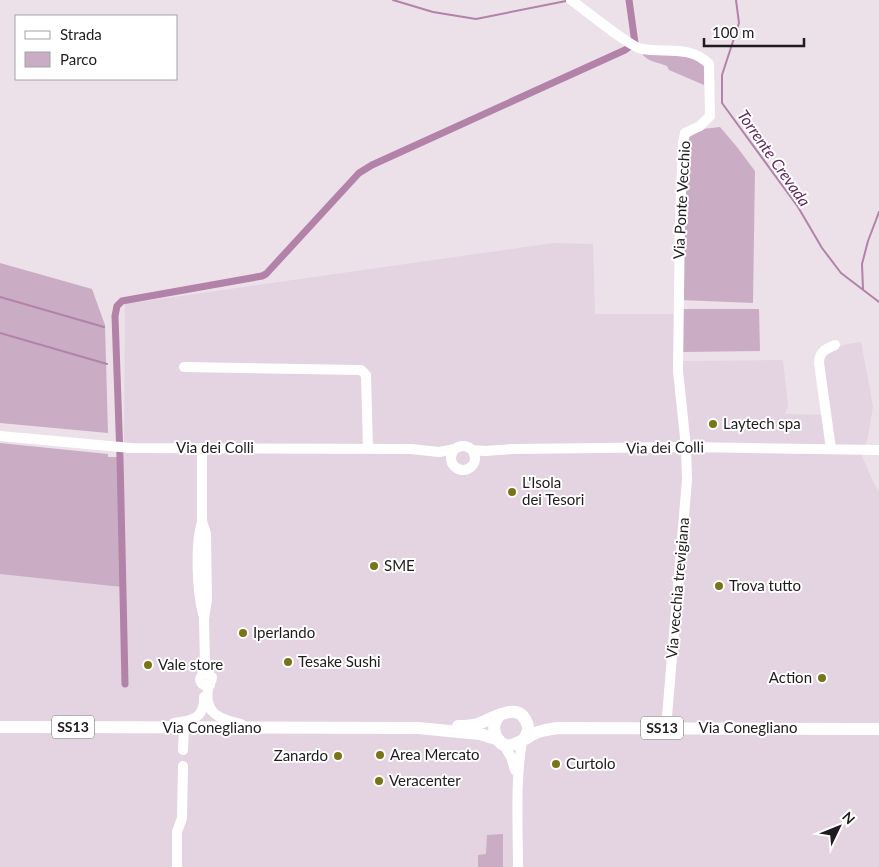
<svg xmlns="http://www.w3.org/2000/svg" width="879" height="867" viewBox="0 0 879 867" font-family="Lato,sans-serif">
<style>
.built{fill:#e4d3e0}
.green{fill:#cbacc5}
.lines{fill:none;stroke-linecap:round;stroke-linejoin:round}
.stream{stroke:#b282a9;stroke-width:2}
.canal{stroke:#b282a9;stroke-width:7}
.minor{stroke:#fff;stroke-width:10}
.major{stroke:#fff;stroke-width:12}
.poi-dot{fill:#797417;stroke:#fff;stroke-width:2}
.labels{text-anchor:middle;stroke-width:4;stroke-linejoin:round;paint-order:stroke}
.shield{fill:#fff;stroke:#625f62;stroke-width:1}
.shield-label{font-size:14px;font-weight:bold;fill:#1f1b1e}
.street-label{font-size:15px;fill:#1f1b1e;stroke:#fff}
.poi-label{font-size:15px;fill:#1f1b1e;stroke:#fff;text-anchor:start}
.water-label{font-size:16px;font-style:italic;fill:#652b5d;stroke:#fff}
</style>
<rect width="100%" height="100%" fill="#ece1e9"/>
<path class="built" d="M553,243l40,1 2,70h81l6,47 101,-1 5,46 -3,8 39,1 -3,-57 10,-9 17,-5 13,-2 12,64 -5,31 -6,19 11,26 6,10v375h-879v-308l123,29 2,-284z"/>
<path class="green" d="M641,52l53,6 10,8v19l-35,-15 -2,-4c-9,-4 -21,-4 -26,-14z
M720,127l17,20 18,24 -2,132 -72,-3 7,-162 14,-9z
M0,263l92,26 13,36 3,108 -108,-10z
M683,309h76l1,42 -78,1z
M0,443l108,11v3h12l2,130 -122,-13z
M503,834v33h-25v-12l8,-1 1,-19z"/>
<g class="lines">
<path class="stream" d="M393,0l40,12 43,7 90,-18
M736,0l3,23 -17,52v28l76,104 24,41 19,25 38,29
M863,289l-1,-25 6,-23 11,-29
M0,297l104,30
M0,333l107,31"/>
<path class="canal" d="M125,684l-5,-227 -5,-141 2,-10 5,-5 140,-25 4,-2 93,-101 13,-8 253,-115 10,-7 -6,-43"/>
<path class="minor" d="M571,0c13,9 60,48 71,49 25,4 48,-4 67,15l1,52 -10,10 -15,7 -2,10 -3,76 -2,152 8,76 1,33 -21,248
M184,367l177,3 5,5 2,74
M0,436l131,12 280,1 28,3 16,-3
M451 458a12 12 0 1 1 24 0a12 12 0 1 1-24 0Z
M831,449l-12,-86c0,-11 7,-14 16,-18
M472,450l13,1 28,-2 173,-2 193,3
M202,522c-7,22 -5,69 1,92
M202,675l3,-11 -1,-45 3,-20 -1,-65 -4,-13v-73
M210,685h-6c-4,-2 -5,-6 -2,-10l5,-1 5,3c0,5 -3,7 -4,12 -4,25 12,30 33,35
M174,723c18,-2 31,-5 30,-26
M503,744l8,13 4,13
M183,750l1,-22
M177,867v-35l5,-14 1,-52
M518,867c0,-42 -3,-84 4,-125"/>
<path class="major" d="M500,715c-5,5 -7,11 -5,18 8,26 30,4 43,-1 6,-2 13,-3 20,-4l321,1
M458,726c7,0 13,0 20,-2 14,-5 39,-23 48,-3 4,7 2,12 -2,18
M0,727l418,1 62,6 19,6"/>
</g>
<g class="poi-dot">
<circle cx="713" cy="424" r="5"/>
<circle cx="512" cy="492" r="5"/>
<circle cx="374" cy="566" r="5"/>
<circle cx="719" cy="586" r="5"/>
<circle cx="243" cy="633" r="5"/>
<circle cx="288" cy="662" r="5"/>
<circle cx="148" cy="665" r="5"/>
<circle cx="822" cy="678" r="5"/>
<circle cx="380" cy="755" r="5"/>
<circle cx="338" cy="756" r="5"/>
<circle cx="556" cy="764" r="5"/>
<circle cx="379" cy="781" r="5"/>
</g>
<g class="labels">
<g class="shield">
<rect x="52" y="715.5" width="42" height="23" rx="4"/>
<rect x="641" y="716.5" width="42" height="23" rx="4"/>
</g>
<g class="shield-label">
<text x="73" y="732">SS13</text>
<text x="662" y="733">SS13</text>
</g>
<g class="street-label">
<text transform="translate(682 200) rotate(-87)" y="5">Via Ponte Vecchio</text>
<text x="215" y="453">Via dei Colli</text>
<text transform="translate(665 448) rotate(-1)" y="5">Via dei Colli</text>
<text transform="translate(678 588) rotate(-85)" y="5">Via vecchia trevigiana</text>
<text x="212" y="733">Via Conegliano</text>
<text x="748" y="733">Via Conegliano</text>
</g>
<g class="poi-label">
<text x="723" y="429">Laytech spa</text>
<text x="522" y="488">L'Isola<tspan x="522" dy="17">dei Tesori</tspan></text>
<text x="384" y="571">SME</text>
<text x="729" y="591">Trova tutto</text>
<text x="253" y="638">Iperlando</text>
<text x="298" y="667">Tesake Sushi</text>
<text x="158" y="670">Vale store</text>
<text x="812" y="683" text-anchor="end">Action</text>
<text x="390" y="760">Area Mercato</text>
<text x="328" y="761" text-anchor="end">Zanardo</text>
<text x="566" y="769">Curtolo</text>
<text x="389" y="786">Veracenter</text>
</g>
<g class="water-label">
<text transform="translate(774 158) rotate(55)" y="6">Torrente Crevada</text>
</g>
</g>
<rect x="15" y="15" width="162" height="65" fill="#ffffff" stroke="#a5a4a5"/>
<rect x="25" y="31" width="25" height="8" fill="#ffffff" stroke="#a5a4a5"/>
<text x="60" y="40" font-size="15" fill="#1f1b1e">Strada</text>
<rect x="25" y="52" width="25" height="15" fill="#cbacc5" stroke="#a5a4a5"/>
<text x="60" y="65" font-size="15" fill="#1f1b1e">Parco</text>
<g transform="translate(839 827) rotate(47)" stroke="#ffffff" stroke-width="4" paint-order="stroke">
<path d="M0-4L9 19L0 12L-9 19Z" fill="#1f1b1e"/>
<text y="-8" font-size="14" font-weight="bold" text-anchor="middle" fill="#1f1b1e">N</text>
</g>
<path d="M704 38v8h100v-8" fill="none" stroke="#1f1b1e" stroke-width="2.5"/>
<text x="712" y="38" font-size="15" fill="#1f1b1e" stroke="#ffffff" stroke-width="4" paint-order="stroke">100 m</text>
</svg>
